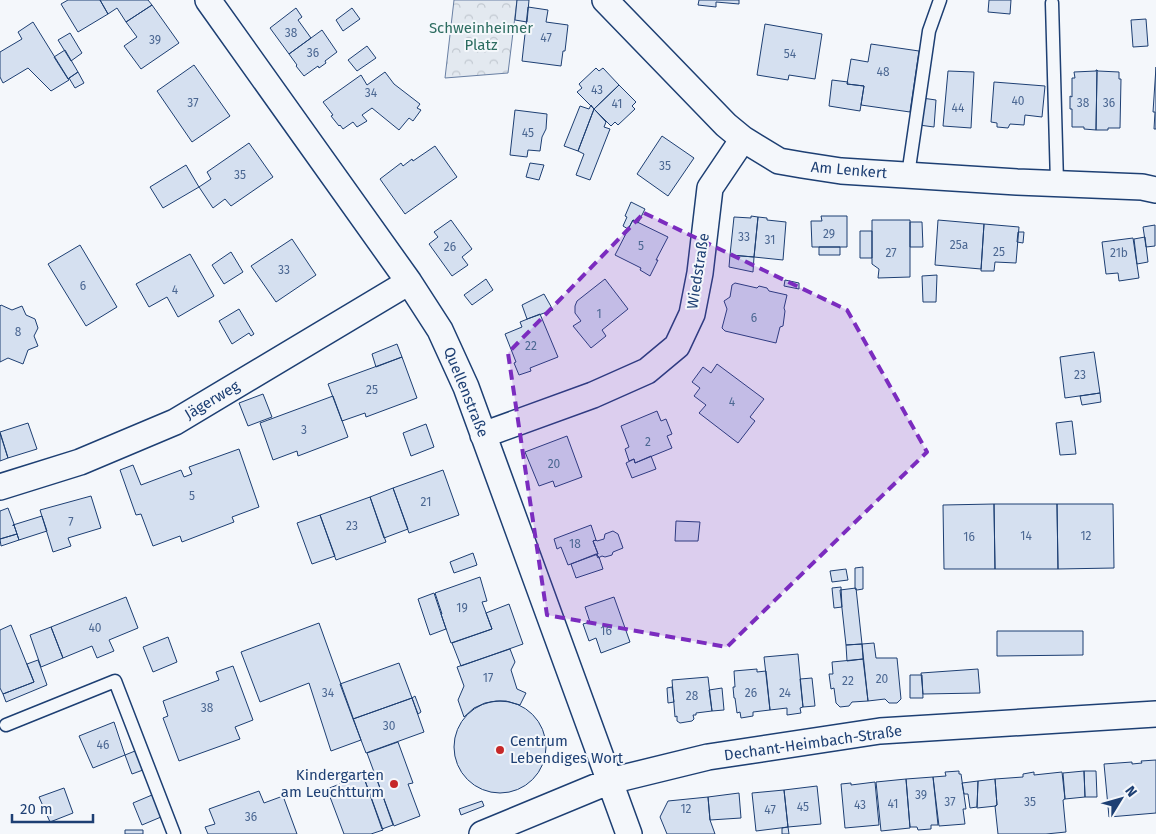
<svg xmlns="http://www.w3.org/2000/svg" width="1156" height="834" viewBox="0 0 1156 834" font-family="'Fira Sans',sans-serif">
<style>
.forest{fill:url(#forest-crowns);stroke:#687fa3}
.building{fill:#d5e0f0;stroke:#1d3f73}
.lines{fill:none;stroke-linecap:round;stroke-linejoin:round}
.service-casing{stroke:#1d3f73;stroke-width:15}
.minor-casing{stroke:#1d3f73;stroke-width:28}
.service{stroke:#f4f7fb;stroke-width:12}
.minor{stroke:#f4f7fb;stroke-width:25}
.marked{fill:#7b2cbf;fill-opacity:0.2;stroke:#7b2cbf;stroke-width:4;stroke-dasharray:10 6;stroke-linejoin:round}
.poi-dot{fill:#c62828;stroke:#f4f7fb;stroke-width:2}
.labels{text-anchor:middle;stroke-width:4;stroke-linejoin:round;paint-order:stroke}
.number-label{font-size:12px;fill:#4b6792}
.park-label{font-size:15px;fill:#2c6c60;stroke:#f4f7fb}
.street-label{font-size:15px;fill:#1d3f73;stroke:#f4f7fb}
.poi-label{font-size:15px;fill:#1d3f73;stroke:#f4f7fb;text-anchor:start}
</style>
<defs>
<pattern id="forest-crowns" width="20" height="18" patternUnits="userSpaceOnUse" patternTransform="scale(1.25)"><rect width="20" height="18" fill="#e3e9f0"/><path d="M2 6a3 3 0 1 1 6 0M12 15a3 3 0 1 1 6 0" fill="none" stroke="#c2c9d1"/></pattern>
</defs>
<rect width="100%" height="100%" fill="#f4f7fb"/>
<path class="forest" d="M454,0h63l-9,73 -63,5z"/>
<path class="building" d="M68,0h32l8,14 -30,18 -17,-28z
M100,0h48l4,5 -26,17 -9,-14 -9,6z
M517,0h12l-2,22 -12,-2z
M699,0h40v4l-23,-2v5l-18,-2z
M989,0h22l-1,14 -22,-2z
M152,5l27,38 -38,26 -17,-23 13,-9 -11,-15z
M528,7l20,3 -2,12 22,3 -3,26h-2l-2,15 -39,-5z
M296,8l6,9 -4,3 13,18 -22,16 -19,-26z
M352,8l8,11 -17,12 -7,-11z
M1146,19l2,27 -15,1 -2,-27z
M33,22l36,58 -18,11 -23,-23 -25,15 -3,-6v-25l22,-13 -4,-7z
M765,24l57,10 -7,45 -26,-4 -1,5 -31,-5z
M322,30l15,22 -12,9 1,2 -7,5 -1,-2 -14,10 -8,-10 1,-1 -8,-11z
M70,33l12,20 -11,8 -13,-21z
M871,44l48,7 -9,61 -49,-7 3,-19 -17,-2 4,-25 17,3z
M367,46l9,12 -19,13 -9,-11z
M65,50l13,22 -10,7 -14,-22z
M194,65l36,51 -38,26 -35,-51z
M1156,67v62h-2l1,-17h-2z
M596,68l3,3 4,-3 16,17 -25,24 -17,-17 5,-4 -3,-4z
M1096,70h1l-1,60 -12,-1v-2h-12v-18h-2v-13l2,1v-19h3l-1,-6 22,-1z
M1097,70l1,1 21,1v7h2l-1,49h-12v2h-12z
M948,71l26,1 -3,56 -28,-2z
M78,72l6,11 -9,5 -6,-10z
M385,72l9,12 26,20 -3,4 4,2 -8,11 -4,-3 -10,12 -27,-22 -10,7 5,6 -10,6 -4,-5 -10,7 -3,-4 -1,1 -8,-10 2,-1 -10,-13 38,-27 6,10z
M832,80l16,2 -1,2 17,2 -4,25 -31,-5z
M994,82l51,4 -3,31 -17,-2 -1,10 -14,-1 -2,4 -11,-1v-4l-6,-1z
M619,85l17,17 -4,4 3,3 -17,16 -3,-3 -4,4 -17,-17z
M922,98l14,2 -2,27 -15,-2z
M591,105l3,4 -16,42 -14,-5 16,-40 9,3z
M594,109l12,13 -2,5 6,2 -20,51 -14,-5 8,-21 -6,-3z
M515,110l32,4 -1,15 -4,8 -2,14 -12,-1 -1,7 -17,-2z
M662,136l32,22 -26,38 -31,-22z
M249,143l24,34 -42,29 -6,-7 -12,9 -14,-21 12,-8 -4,-7z
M435,146l22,31 -52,37 -25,-35 21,-16 2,3 9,-7 1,2z
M530,163l14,2 -5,15 -13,-3z
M186,165l13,22 -36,21 -13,-21z
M631,202l14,7 -7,14 -5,-3 -5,9 -5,-3 4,-9 -2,-1z
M751,216l7,1 -4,40 -24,-2 4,-38 17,1z
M821,216h26v31h-35l-1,-26h11z
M758,217l9,1v2l19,2 -3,38 -29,-3z
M451,220l21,29 -10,8 6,8 -16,11 -23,-32 9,-7 -4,-5z
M633,220l35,17 -12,23h2l-8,16 -10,-6 1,-2 -26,-13z
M872,220h38v57l-32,1 1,-9 -7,-5z
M938,220l46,4 -3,45 -46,-4z
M910,222h12l1,25h-13z
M984,224l35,3 -3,36 -21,-1 -1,9h-13z
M1155,225v21l-9,1 -3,-20z
M860,231h12v27h-12z
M1018,232h6l-1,11 -6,-1z
M1145,237l3,25 -11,2 -3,-25z
M1133,238l6,40 -20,3 -1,-8 -12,1 -4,-32z
M292,239l24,36 -40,27 -25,-36z
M80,245l37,62 -31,19 -38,-62z
M819,247h21v8h-21z
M231,252l12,20 -19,12 -12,-19z
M190,254l24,42 -36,21 -11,-20 -18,10 -13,-23z
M730,255l24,2 -1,15 -24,-5z
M937,275l-1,27h-13l-1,-26z
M486,279l7,11 -21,15 -8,-10z
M605,279l23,30 -26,21 4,6 -15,12 -18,-22 8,-5 -6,-8v-7l2,-5z
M785,280l14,3v6l-15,-3z
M735,283l22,5 2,-2 8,2 2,3 18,4 -3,13 1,3 -2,15 -3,1 -4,16 -51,-12 -3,-3 5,-19 -3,-8 6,-4 2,-12z
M544,294l9,16 -26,9 -5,-14z
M1,305l11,5 10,-4 4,9 9,4 3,9 -4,8 4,10 -10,4 -5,14 -15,-6 -8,4v-56z
M239,309l15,25 -3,2 -2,-3 -17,11 -13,-23z
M540,314l18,43 -28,11 1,3 -12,4 -5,-12 2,-1 -11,-28 17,-7 -2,-5z
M397,344l5,13 -26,10 -4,-13z
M1094,352l6,41 -35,5 -5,-41z
M402,357l15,41 -51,19 -1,-4 -23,8 -14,-37z
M717,364l47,35 -14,18 5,4 -17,22 -39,-30 7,-8 -12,-9 6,-8 -8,-6 11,-15 8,6z
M1100,393l1,9 -19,3 -2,-9z
M263,394l9,23 -24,9 -9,-23z
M333,396l15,41 -50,19 -1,-5 -24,9 -13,-37z
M657,411l4,10 5,-2 6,15 -5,2 5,12 -37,15 -1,-4 -5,2 -4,-12 4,-2 -8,-21z
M1072,421l4,33 -16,1 -4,-32z
M28,423l9,26 -29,9 -8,-26z
M426,424l8,23 -23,9 -8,-23z
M0,433l8,25 -8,3z
M567,436l15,41 -27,10 -2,-6 -14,5 -14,-34z
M239,449l20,58 -27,10 2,5 -52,20 -2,-6 -27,10 -12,-32 -5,1 -16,-45 13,-5 8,20 40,-15 3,7 8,-3 -3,-7z
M651,456l5,13 -24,9 -6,-15 8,-4 1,4z
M443,470l16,45 -50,18 -16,-45z
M393,488l15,41 -24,9 -14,-41z
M91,496l10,32 -33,10 3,8 -18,6 -13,-42z
M370,497l16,45 -50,18 -16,-45z
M994,504l1,65h-51l-1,-64z
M994,504h63l1,65h-63z
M1057,504h56l1,64 -56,1z
M8,508l6,16 -1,2 1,-1 3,9 -17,5v-28z
M320,515l15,41 -23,8 -15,-41z
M42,516l5,15 -28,9 -5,-15 -1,1v-1z
M676,521l24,1 -2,19h-23z
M591,525l5,15 -3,1 5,13 -30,11 -7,-18 -4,2 -3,-10z
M613,531l5,3 5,14 -10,4 -1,3 -7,2 -3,-1 -4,2 -2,-4h2l-5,-13 3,-1 1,1 7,-2 1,-5z
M17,534l2,6 -18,6 -1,-7z
M473,553l4,12 -23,8 -4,-11z
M596,554l3,3 4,12 -27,9 -5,-14z
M863,567v22l-6,1 -2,-1v-21z
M846,569l2,11 -16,2 -2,-11z
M480,577l7,24 -5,1 10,27 -41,14 -10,-29h1l-7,-21z
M841,587l1,20 -8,1 -2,-20z
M856,588l6,56 -16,1 -6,-55z
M434,593l12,36 -16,6 -12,-36z
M126,597l12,31 -29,12 5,11 -17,7 -5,-12 -29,12 -12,-31z
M614,597l16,45 -29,11 -5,-15 -7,3 -6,-17 7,-2 -5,-15z
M509,604l14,40 -62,22 -9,-23 40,-14 -6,-16z
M319,623l42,117 -30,11 -22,-68 -49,19 -19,-50z
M11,625l23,57 -31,12 -3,-6v-58z
M51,627l12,31 -22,9 -11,-32z
M997,631h86v24l-86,1z
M168,637l9,25 -24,10 -10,-25z
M874,643l2,15h21l4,41 -4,4h-8l-4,-4 -17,2 -6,-57z
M862,644l1,15 -16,2 -1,-16z
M510,649l5,13 -4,8 6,19 9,4 -6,12 -14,-4h-10l-11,2 -11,5 -10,9 -6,-17 6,-14 -7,-19z
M798,654l5,53 -3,1 1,5 -14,2v-7l-17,2 -6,-53z
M863,659l5,42 -16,1 -3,4 -9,1 -4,-4 -2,-15 -3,1 -2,-15h4l-1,-12z
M38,660l9,25 -41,17 -3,-8 31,-12 -7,-18z
M399,663l13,35 -59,21 -13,-35z
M233,666l20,54 -18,7 5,12 -61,22 -16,-43 5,-2 -5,-15 56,-21 -3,-8z
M757,669v3l9,-1 4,39 -17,2v4l-12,2 -1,-6 -3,1 -2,-15h-1l-1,-11h2l-1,-16z
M978,669l2,24 -57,1 -2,-21z
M910,675h12l1,23h-13z
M708,677l4,34 -16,2v2h-3l1,4 -2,2 -12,2 -3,-2v-5l-2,1 -3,-37z
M812,678l3,28 -12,1 -3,-28z
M672,687l2,15 -6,1 -1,-15z
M722,688l2,22 -12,1 -3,-21z
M415,696l6,16 -3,2 -6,-16z
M412,698l12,34 -58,21 -13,-34z
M454 747a46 46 0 1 1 92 0a46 46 0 1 1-92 0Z
M114,722l11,33 -32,13 -14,-32z
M398,742l15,41 -5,1 12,32 -26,10 -27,-73z
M135,751l8,19 -11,4 -7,-19z
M1156,760v53l-47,4 -5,-53 28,-2v2l10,-1 -1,-2z
M374,771l19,54 -11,4 -19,-54z
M959,771v3h2l5,35h-3l2,15 -26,2 -6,-49 13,-1 -1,-4z
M1084,771l1,26 -20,2 -2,-26z
M1084,771h12l1,26h-12z
M1034,772v3l28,-3 3,27 -2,1 3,32 -20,2h-48l-3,-28 2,-1 -2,-26 28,-2v-3z
M363,775l20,55 -12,4h-27l-17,-45z
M933,777l5,48h-7v4l-13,1 -1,-3h-7l-4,-48z
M906,779l4,49 -29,3 -5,-49z
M995,779l2,26 -1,1 -19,2 1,-27z
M978,781l-1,26 -7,1 -2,-14h-4l-2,-11z
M875,782l4,43 -34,3 -4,-44 10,-1v2z
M817,786l4,38 -33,3 -4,-37z
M64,788l9,25 -23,9 -11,-25z
M784,790l4,37 -32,4 -4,-38z
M259,791l5,12 19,-7 14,38h-89l-3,-7 10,-3 -6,-15z
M739,793l2,25 -31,2 -2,-23z
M152,795l9,22 -19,8 -9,-22z
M708,797l2,23 5,14h-48l-7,-17 8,-16z
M482,801l2,5 -23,9 -2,-6z
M788,827l1,7h-7v-6z
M125,830h18v4h-18z"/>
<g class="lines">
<defs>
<path id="service" d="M1052,3l5,180
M908,175l21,-144 11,-31
M6,725l109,-44 59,153"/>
<path id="minor" d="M208,0l201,282 31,48 26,57 163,447
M605,0l121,125 17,14 36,22 23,4 39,6 176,11 125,5 14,3
M483,435l110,-40 54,-24 30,-25 15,-32 8,-41 10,-85 33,-49
M0,487l80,-25 95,-40 234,-140
M482,834l128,-53 98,-24 172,-26 276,-17"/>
</defs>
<use href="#service" class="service-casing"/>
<use href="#minor" class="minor-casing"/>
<use href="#service" class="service"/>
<use href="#minor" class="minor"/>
</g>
<path class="marked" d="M644,213l203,97 80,142 -200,195 -180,-32 -39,-262z"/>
<g class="poi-dot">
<circle cx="500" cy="750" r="5"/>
<circle cx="394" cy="784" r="5"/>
</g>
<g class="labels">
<g class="number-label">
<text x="291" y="37">38</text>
<text x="546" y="42">47</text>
<text x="155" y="44">39</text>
<text x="313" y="57">36</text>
<text x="790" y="58">54</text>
<text x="883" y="76">48</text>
<text x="597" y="94">43</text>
<text x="371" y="97">34</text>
<text x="1018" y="105">40</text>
<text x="193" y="107">37</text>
<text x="1083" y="107">38</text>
<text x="1109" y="107">36</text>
<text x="617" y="108">41</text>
<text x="958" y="112">44</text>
<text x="528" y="137">45</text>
<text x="665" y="170">35</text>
<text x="240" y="179">35</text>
<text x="829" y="238">29</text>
<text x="744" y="241">33</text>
<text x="770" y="244">31</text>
<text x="959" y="249">25a</text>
<text x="641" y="250">5</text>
<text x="450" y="251">26</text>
<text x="999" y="256">25</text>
<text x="891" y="257">27</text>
<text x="1119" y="257">21b</text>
<text x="284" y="274">33</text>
<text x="83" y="290">6</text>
<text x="175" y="294">4</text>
<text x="599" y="318">1</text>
<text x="754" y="322">6</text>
<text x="18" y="336">8</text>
<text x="531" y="350">22</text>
<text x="1080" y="379">23</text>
<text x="372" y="394">25</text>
<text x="732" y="406">4</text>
<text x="304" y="434">3</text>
<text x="648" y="446">2</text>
<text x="554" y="468">20</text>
<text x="192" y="500">5</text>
<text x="426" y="506">21</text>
<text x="71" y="526">7</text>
<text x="352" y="530">23</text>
<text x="1026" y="540">14</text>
<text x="1086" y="540">12</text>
<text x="969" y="541">16</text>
<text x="575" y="548">18</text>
<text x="462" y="612">19</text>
<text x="95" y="632">40</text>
<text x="606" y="635">16</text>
<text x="488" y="682">17</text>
<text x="882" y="683">20</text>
<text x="848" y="685">22</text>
<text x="328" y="697">34</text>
<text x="751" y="697">26</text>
<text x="785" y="697">24</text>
<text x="692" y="700">28</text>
<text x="207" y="712">38</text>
<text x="389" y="730">30</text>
<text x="103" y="749">46</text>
<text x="921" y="799">39</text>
<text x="950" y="806">37</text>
<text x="1030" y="806">35</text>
<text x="893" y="808">41</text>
<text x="860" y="809">43</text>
<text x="803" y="811">45</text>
<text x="686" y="813">12</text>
<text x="770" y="814">47</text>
<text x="251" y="821">36</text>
</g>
<g class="park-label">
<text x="481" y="33">Schweinheimer<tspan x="481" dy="17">Platz</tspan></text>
</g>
<g class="street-label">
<text transform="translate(849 170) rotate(5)" y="5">Am Lenkert</text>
<text transform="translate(698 271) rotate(-81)" y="5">Wiedstraße</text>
<text transform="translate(466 392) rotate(68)" y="5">Quellenstraße</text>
<text transform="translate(212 400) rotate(-31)" y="5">Jägerweg</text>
<text transform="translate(813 743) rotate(-8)" y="5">Dechant-Heimbach-Straße</text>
</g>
<g class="poi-label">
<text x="510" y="746">Centrum<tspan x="510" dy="17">Lebendiges Wort</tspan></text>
<text x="384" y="780" text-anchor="end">Kindergarten<tspan x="384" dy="17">am Leuchtturm</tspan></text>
</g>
</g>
<g transform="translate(1121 799) rotate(53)" stroke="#f4f7fb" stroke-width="4" paint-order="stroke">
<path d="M0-4L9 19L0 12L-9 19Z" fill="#1d3f73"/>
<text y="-8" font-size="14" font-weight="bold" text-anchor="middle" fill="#1d3f73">N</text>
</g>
<path d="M12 814v8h81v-8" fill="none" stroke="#1d3f73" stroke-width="2.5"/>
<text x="20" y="814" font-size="15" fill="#1d3f73" stroke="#f4f7fb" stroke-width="4" paint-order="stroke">20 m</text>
</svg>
